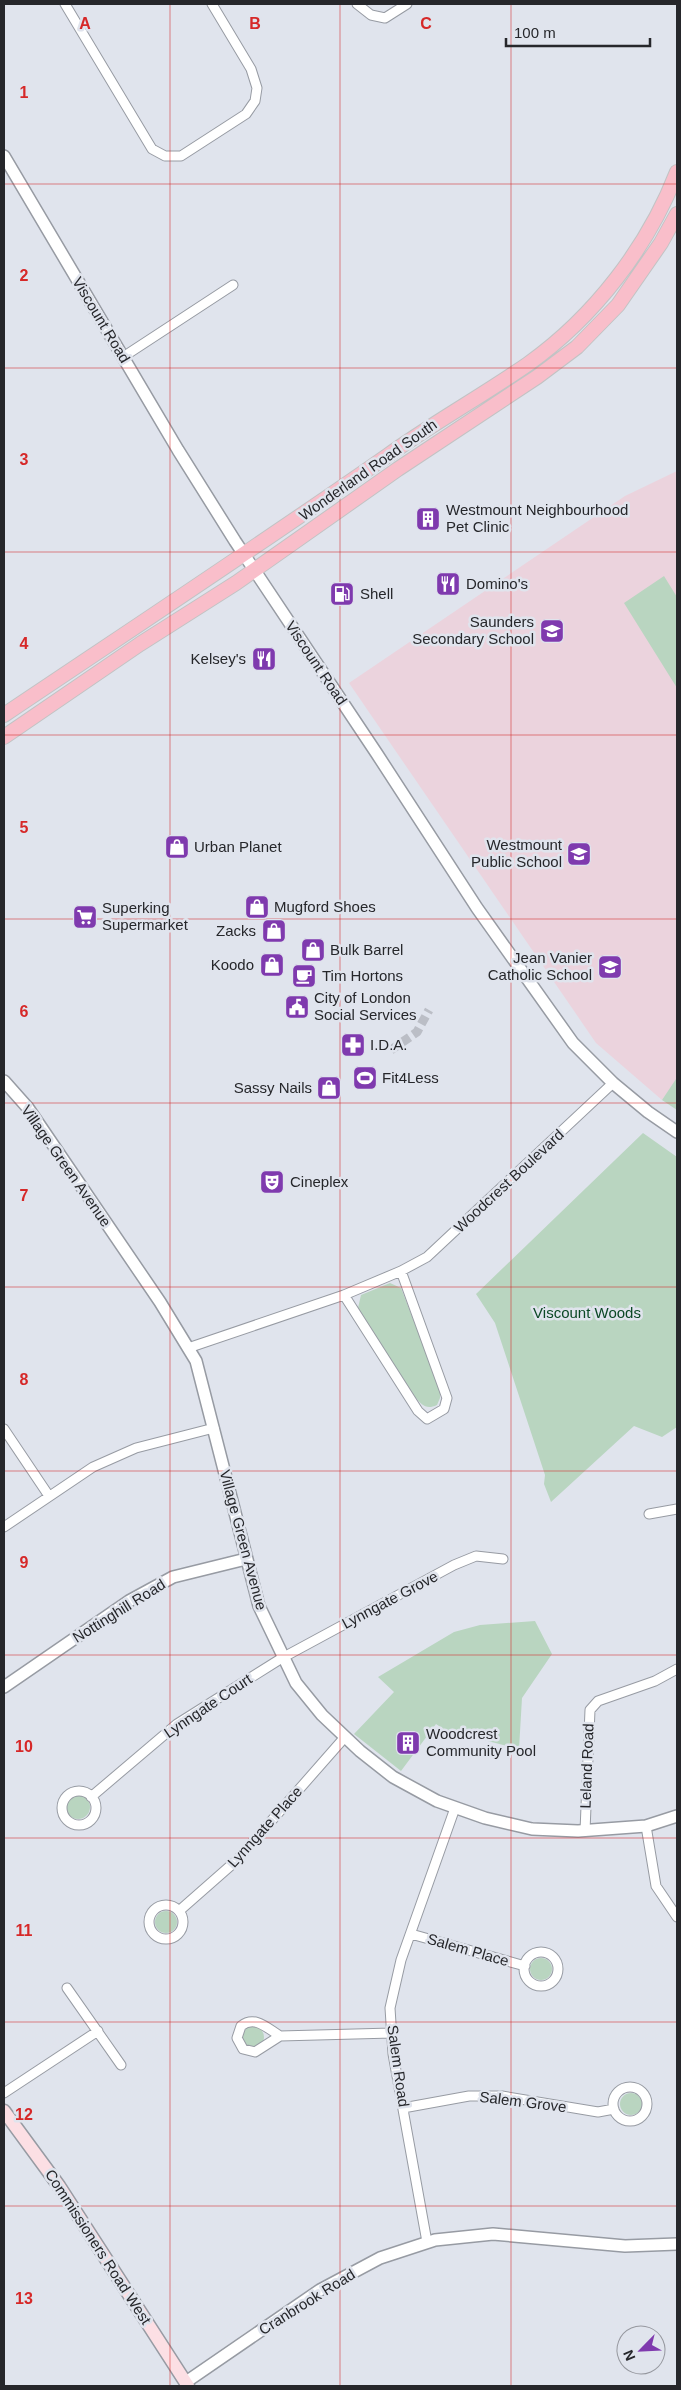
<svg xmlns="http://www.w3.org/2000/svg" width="681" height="2390" viewBox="0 0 681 2390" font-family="Helvetica,sans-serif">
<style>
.education{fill:#ebd3dd}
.green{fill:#b9d5c0}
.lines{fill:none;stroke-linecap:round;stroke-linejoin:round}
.minor-tunnel{stroke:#bbbec6;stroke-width:9;stroke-dasharray:9 4.5;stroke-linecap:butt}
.minor-casing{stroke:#979ba3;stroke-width:11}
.tertiary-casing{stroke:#979ba3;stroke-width:14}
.secondary-casing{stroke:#979ba3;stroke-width:15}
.primary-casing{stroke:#c2c3c4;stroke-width:16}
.minor{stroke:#fff;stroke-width:9}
.tertiary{stroke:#fff;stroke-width:11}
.secondary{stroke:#fcdfe4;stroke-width:12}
.primary{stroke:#f9beca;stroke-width:14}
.grid{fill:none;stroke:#d62828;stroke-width:1;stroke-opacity:0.55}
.labels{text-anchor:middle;stroke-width:5;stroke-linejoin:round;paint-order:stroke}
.street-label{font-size:15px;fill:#26272b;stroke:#e0e4ed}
.poi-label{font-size:15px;fill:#26272b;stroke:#e0e4ed;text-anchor:start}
.park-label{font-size:15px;fill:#0b4825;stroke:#e0e4ed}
.grid-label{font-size:16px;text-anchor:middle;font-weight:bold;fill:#d62828;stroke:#e0e4ed;stroke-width:5;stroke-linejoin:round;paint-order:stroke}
</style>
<rect width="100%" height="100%" fill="#e0e4ed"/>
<path class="education" d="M677,471v609l-15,20 -66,-57 -247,-360 276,-187z"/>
<path class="green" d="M664,576l13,21v91l-53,-85z
M676,1079l1,1v30l-15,-10z
M643,1133l34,24v270l-15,10 -28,-11 -83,76 -7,-18 1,-9 -50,-152 -19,-29z
M390,1283l11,5 39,101v9l-3,7c-11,5 -15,0 -22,-8l-57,-89 3,-13z
M535,1621l17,33 -30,44 -3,51 -74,-19 -9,-6 -35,47 -47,-37 40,-42 -16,-15 76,-45 26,-7z
M66 1807a12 12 0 1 1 24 0a12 12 0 1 1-24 0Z
M155 1922a11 11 0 1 1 22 0a11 11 0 1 1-22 0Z
M530 1969a11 11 0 1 1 22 0a11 11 0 1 1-22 0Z
M242 2037a11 11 0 1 1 22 0a11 11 0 1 1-22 0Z
M620 2104a11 11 0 1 1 22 0a11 11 0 1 1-22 0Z"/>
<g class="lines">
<path class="minor-tunnel" d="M391,1050l26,-18 12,-22"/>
<defs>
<path id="minor" d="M65,4l87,145 13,7h16l65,-42 9,-13 2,-13 -6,-19 -39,-65
M357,4l14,11 14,3 22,-14
M123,357l110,-72
M344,1295l57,-24
M188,1348l156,-53 74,116 9,8 17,-10 3,-11 -46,-127 26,-14 186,-174
M4,1429l45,67
M649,1514l28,-5
M4,1527l89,-60 43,-19 78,-20
M62 1808a17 17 0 1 1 34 0a17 17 0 1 1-34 0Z
M91,1797l86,-73 105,-66 172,-93 22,-9 27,3
M646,1826l10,60 21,31
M585,1831l5,-121 8,-9 57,-20 22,-12
M149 1922a17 17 0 1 1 34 0a17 17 0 1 1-34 0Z
M179,1911l58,-51 108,-123
M411,1934l114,32
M524 1969a17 17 0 1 1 34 0a17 17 0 1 1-34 0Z
M67,1988l54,77
M280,2036c-13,-8 -25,-21 -39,-10l-4,12 6,11 12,3 25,-16 112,-3
M613 2104a17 17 0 1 1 34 0a17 17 0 1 1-34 0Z
M4,2093l94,-62
M403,2108l66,-12h33l96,16 16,-3
M427,2242l-34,-188 -3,-46 11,-48 54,-152"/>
<path id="tertiary" d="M4,156l174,294 57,91 142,213 100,154 96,135 40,40 35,29 29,20
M4,1081l24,27 132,194 36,59 63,245 37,77 26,32 38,36 33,26 44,24 48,17 47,11 46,2 68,-5 31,-10
M4,1687l125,-86 44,-24 73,-18
M186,2382l134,-92 60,-32 55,-18 58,-6 132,12 52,-2"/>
<path id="secondary" d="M4,2111l55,75 129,200"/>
<path id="primary" d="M4,715c128,-86 257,-171 383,-259 46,-33 95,-60 141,-92 66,-47 120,-117 149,-192
M4,737l136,-93 96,-61 162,-114 139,-92 40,-30 41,-42 43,-62 16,-29"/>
</defs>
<use href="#minor" class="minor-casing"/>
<use href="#tertiary" class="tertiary-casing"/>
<use href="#secondary" class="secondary-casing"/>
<use href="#primary" class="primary-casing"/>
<use href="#minor" class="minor"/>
<use href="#tertiary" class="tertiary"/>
<use href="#secondary" class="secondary"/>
<use href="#primary" class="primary"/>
</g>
<path class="grid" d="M170,4v2382M340,4v2382M511,4v2382M4,184h673M4,368h673M4,552h673M4,735h673M4,919h673M4,1103h673M4,1287h673M4,1471h673M4,1655h673M4,1838h673M4,2022h673M4,2206h673"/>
<defs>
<symbol id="building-square" viewBox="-11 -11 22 22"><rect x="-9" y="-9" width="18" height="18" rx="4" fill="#7f3aae" stroke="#e0e4ed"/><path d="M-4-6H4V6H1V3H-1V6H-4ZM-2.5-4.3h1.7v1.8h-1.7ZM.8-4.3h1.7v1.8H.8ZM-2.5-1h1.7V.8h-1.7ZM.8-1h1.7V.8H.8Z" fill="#fff"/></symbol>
<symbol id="restaurant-square" viewBox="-11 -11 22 22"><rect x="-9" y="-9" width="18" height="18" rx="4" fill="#7f3aae" stroke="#e0e4ed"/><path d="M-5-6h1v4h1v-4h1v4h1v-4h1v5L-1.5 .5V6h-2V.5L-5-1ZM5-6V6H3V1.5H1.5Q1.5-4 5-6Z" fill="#fff"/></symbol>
<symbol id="fuel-square" viewBox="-11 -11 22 22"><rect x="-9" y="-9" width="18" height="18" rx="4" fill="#7f3aae" stroke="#e0e4ed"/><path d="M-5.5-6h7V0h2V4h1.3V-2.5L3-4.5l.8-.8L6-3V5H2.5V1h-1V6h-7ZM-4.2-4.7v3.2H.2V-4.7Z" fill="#fff"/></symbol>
<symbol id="school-square" viewBox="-11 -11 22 22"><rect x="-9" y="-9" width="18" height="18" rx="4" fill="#7f3aae" stroke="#e0e4ed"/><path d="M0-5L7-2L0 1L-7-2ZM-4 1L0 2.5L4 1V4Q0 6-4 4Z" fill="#fff"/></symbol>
<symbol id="shop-square" viewBox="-11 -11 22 22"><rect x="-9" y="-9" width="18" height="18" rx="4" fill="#7f3aae" stroke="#e0e4ed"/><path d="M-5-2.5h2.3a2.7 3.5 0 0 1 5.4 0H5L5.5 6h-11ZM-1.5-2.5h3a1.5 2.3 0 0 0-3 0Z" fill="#fff"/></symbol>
<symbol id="supermarket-square" viewBox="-11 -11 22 22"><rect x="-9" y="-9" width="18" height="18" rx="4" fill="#7f3aae" stroke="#e0e4ed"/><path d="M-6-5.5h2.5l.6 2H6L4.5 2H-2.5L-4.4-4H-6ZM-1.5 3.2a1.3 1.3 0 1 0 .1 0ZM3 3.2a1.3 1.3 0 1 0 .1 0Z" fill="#fff"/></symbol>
<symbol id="cafe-square" viewBox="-11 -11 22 22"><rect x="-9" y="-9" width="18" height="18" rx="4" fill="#7f3aae" stroke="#e0e4ed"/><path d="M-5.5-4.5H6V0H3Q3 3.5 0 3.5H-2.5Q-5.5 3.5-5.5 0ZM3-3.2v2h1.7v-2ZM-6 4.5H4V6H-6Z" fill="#fff"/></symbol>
<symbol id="civic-square" viewBox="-11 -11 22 22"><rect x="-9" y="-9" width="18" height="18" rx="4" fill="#7f3aae" stroke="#e0e4ed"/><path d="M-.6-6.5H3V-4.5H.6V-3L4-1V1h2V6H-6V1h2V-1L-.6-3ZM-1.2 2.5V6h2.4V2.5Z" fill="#fff"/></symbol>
<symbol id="pharmacy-square" viewBox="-11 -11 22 22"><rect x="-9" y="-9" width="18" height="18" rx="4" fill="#7f3aae" stroke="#e0e4ed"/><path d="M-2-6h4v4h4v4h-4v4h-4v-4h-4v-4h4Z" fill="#fff"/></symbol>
<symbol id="stadium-square" viewBox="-11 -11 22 22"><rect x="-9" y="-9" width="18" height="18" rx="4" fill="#7f3aae" stroke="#e0e4ed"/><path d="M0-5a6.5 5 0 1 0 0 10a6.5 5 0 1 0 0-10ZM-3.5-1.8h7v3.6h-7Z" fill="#fff"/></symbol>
<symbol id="theatre-square" viewBox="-11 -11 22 22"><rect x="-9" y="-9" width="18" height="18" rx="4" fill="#7f3aae" stroke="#e0e4ed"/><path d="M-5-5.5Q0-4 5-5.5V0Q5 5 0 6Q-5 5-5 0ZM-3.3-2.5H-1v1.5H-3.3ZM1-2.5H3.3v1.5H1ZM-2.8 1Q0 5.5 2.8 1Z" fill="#fff"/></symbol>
</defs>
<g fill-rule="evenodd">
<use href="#building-square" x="414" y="505" width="28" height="28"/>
<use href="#restaurant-square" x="434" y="570" width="28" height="28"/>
<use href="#fuel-square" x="328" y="580" width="28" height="28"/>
<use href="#school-square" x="538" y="617" width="28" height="28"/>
<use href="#restaurant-square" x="250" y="645" width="28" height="28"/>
<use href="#shop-square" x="163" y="833" width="28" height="28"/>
<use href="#school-square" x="565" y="840" width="28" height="28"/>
<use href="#shop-square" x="243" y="893" width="28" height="28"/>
<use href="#supermarket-square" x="71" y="903" width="28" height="28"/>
<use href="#shop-square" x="260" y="917" width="28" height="28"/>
<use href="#shop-square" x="299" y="936" width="28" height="28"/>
<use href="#shop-square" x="258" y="951" width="28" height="28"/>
<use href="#school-square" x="596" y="953" width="28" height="28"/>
<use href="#cafe-square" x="290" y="962" width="28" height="28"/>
<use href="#civic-square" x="283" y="993" width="28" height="28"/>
<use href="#pharmacy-square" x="339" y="1031" width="28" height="28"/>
<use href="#stadium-square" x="351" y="1064" width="28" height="28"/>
<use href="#shop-square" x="315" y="1074" width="28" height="28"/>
<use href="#theatre-square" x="258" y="1168" width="28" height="28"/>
<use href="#building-square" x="394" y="1729" width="28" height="28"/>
</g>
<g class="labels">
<g class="street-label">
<text transform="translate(101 320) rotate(59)" y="5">Viscount Road</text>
<text transform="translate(368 470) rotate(-35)" y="5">Wonderland Road South</text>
<text transform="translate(316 663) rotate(56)" y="5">Viscount Road</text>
<text transform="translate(66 1166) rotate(55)" y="5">Village Green Avenue</text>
<text transform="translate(509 1181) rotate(-43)" y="5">Woodcrest Boulevard</text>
<text transform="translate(243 1540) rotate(75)" y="5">Village Green Avenue</text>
<text transform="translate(390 1600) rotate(-28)" y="5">Lynngate Grove</text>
<text transform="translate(119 1611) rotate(-32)" y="5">Nottinghill Road</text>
<text transform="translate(208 1706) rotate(-34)" y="5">Lynngate Court</text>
<text transform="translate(587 1766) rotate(-88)" y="5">Leland Road</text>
<text transform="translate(265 1827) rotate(-48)" y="5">Lynngate Place</text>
<text transform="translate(468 1950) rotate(16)" y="5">Salem Place</text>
<text transform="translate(398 2066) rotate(82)" y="5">Salem Road</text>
<text transform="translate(523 2102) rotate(7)" y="5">Salem Grove</text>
<text transform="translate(98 2247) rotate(57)" y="5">Commissioners Road West</text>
<text transform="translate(307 2302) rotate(-32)" y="5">Cranbrook Road</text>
</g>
<g class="poi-label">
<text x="446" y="515">Westmount Neighbourhood<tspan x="446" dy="17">Pet Clinic</tspan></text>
<text x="466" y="589">Domino's</text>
<text x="360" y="599">Shell</text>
<text x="534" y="627" text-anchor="end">Saunders<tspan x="534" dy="17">Secondary School</tspan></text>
<text x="246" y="664" text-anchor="end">Kelsey's</text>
<text x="562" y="850" text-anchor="end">Westmount<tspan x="562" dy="17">Public School</tspan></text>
<text x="194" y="852">Urban Planet</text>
<text x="274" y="912">Mugford Shoes</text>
<text x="102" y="913">Superking<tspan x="102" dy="17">Supermarket</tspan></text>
<text x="256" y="936" text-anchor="end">Zacks</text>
<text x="330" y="955">Bulk Barrel</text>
<text x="592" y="963" text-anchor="end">Jean Vanier<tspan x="592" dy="17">Catholic School</tspan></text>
<text x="254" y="970" text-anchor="end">Koodo</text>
<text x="322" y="981">Tim Hortons</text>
<text x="314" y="1003">City of London<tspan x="314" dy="17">Social Services</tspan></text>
<text x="370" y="1050">I.D.A.</text>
<text x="382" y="1083">Fit4Less</text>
<text x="312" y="1093" text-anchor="end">Sassy Nails</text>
<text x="290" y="1187">Cineplex</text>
<text x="426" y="1739">Woodcrest<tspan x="426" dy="17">Community Pool</tspan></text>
</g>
<g class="park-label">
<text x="587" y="1318">Viscount Woods</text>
</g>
</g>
<g class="grid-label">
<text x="85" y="29">A</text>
<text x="255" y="29">B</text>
<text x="426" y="29">C</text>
<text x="24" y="98">1</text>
<text x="24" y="281">2</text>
<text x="24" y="465">3</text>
<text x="24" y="649">4</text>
<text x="24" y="833">5</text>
<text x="24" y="1017">6</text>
<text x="24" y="1201">7</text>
<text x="24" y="1385">8</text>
<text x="24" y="1568">9</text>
<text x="24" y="1752">10</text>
<text x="24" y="1936">11</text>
<text x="24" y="2120">12</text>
<text x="24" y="2304">13</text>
</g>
<rect width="681" height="2390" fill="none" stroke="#26272b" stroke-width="10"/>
<g transform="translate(641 2350) rotate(246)"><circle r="24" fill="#e0e4ed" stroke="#96989f"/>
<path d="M0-4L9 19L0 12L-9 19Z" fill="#7f3aae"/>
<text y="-8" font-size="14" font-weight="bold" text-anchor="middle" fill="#26272b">N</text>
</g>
<path d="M506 38v8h144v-8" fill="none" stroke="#26272b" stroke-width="2.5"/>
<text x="514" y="38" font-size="15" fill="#26272b" stroke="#e0e4ed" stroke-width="4" paint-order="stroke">100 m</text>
</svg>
